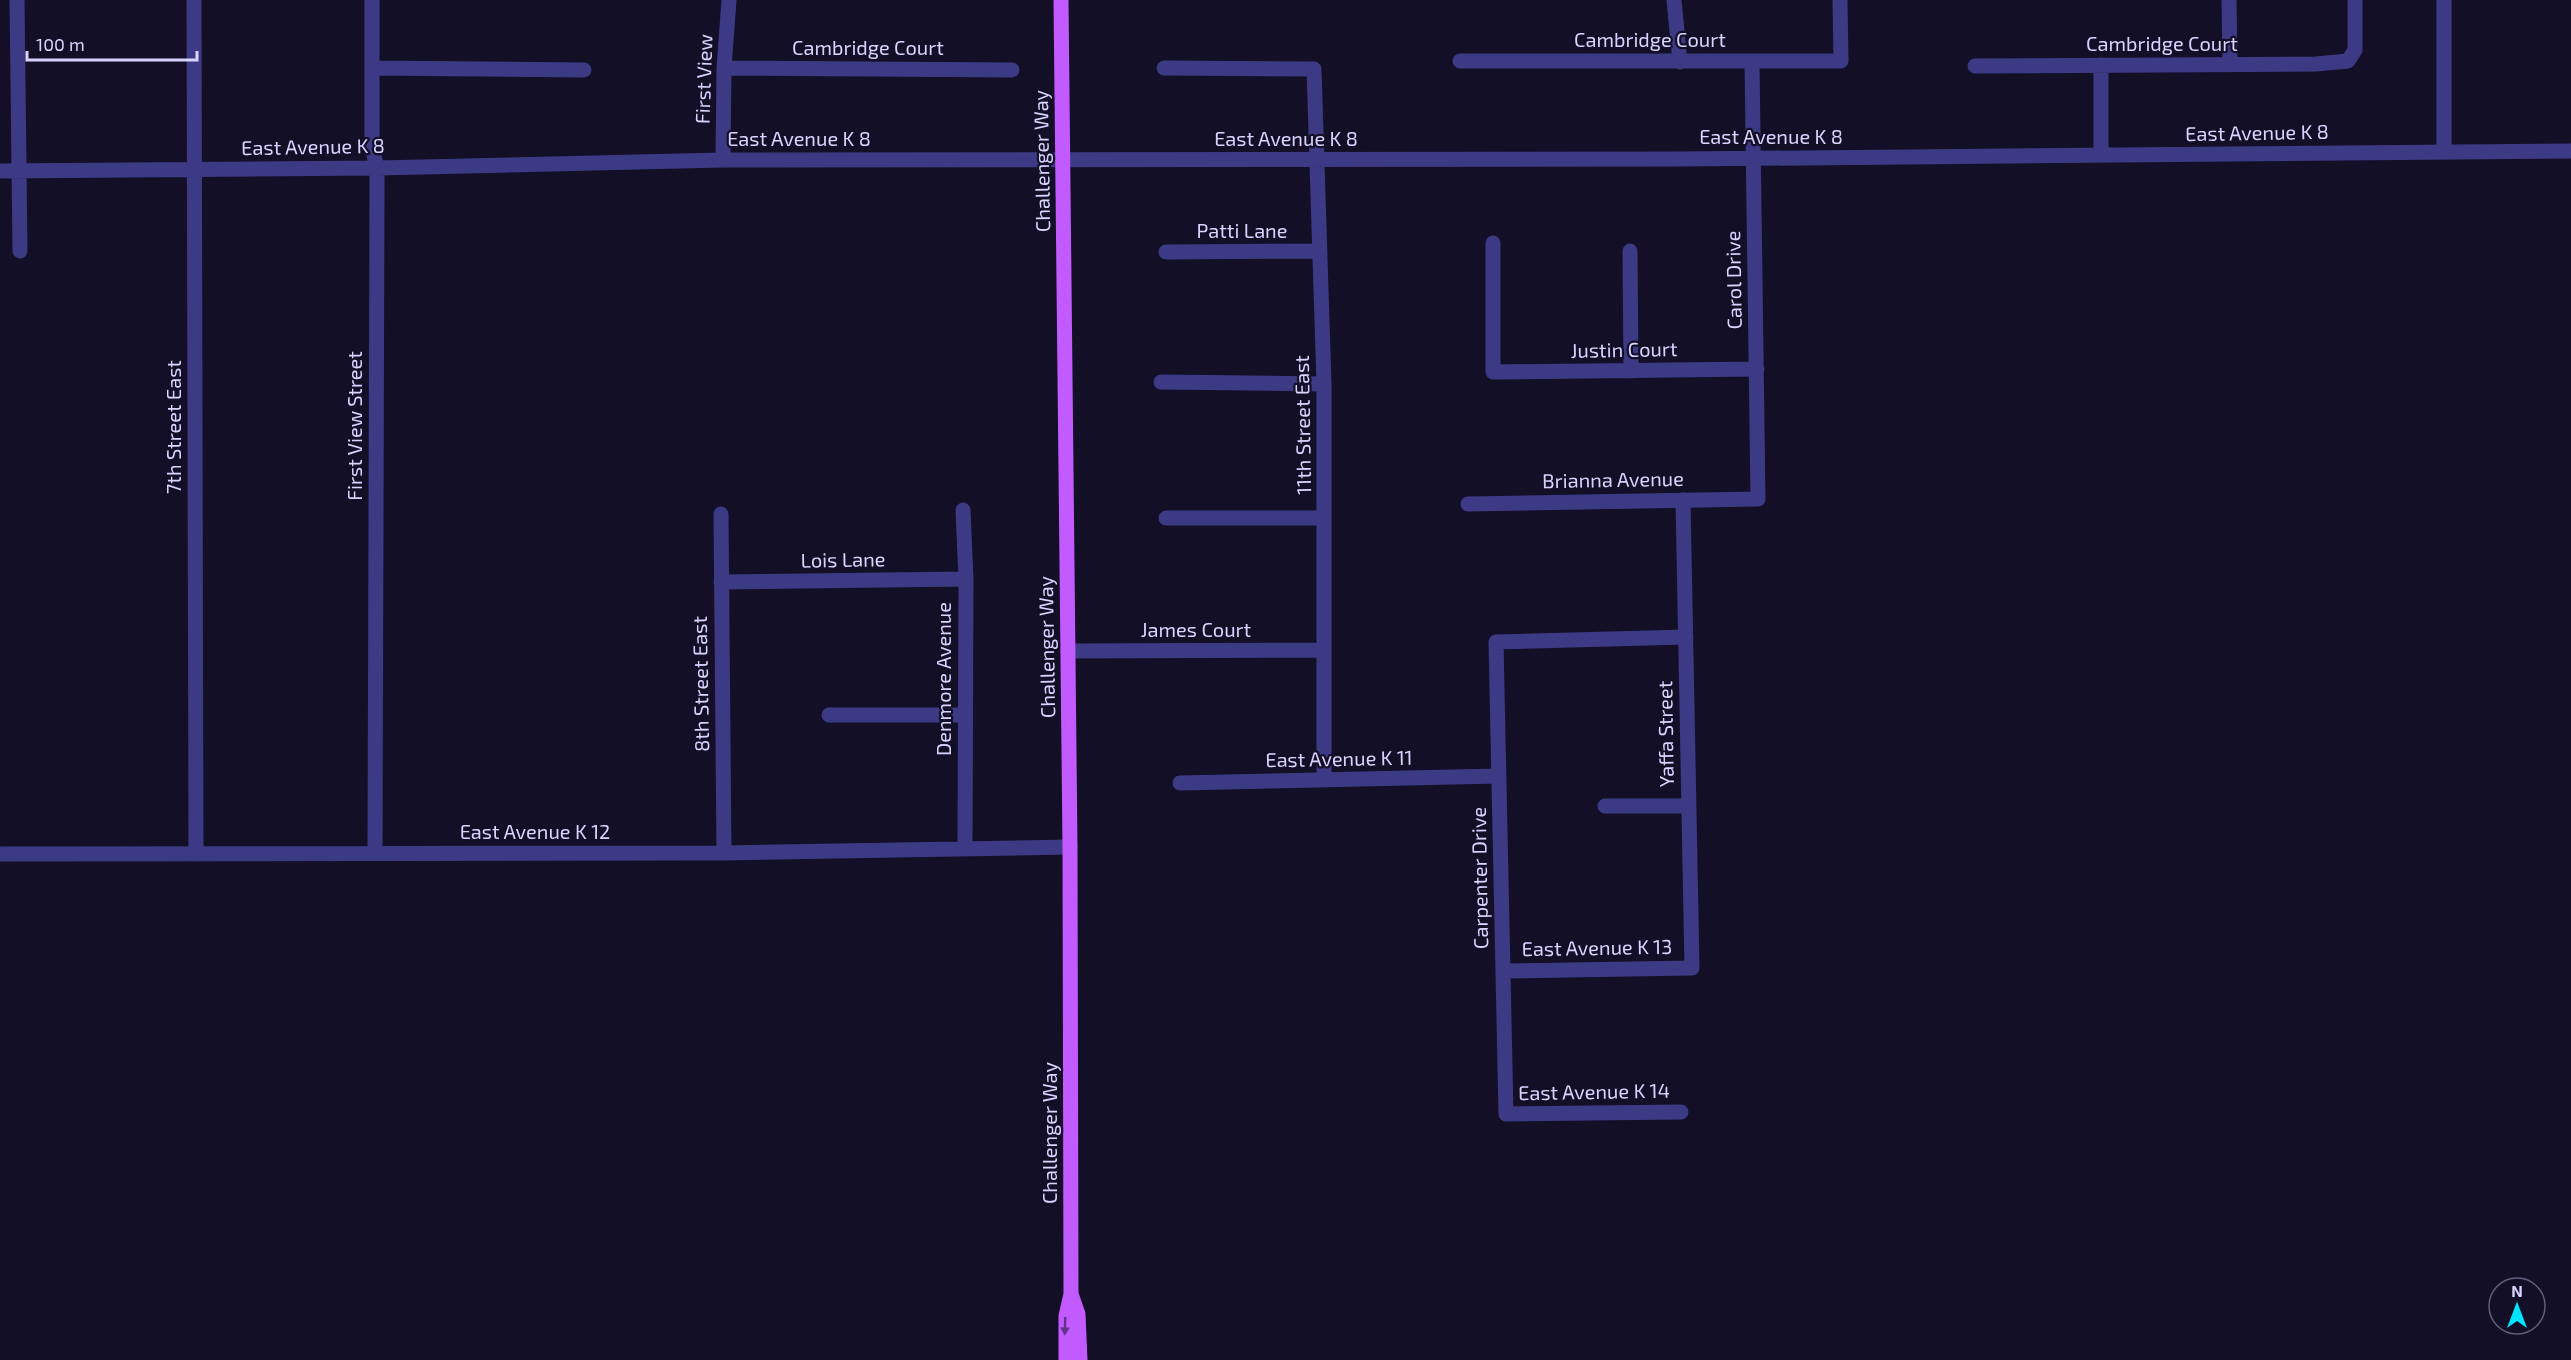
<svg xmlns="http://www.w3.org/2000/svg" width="2571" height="1360" viewBox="0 0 2571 1360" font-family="'Exo 2',sans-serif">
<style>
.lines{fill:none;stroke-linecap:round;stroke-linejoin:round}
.minor{stroke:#3d3a85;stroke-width:15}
.major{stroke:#c25bff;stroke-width:15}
.oneway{fill:#623188}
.labels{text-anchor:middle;stroke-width:4.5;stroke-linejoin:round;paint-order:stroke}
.street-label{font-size:20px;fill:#d9d4ff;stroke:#130f26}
</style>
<rect width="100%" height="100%" fill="#130f26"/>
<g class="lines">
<path class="minor" d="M17,0l3,251
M194,0l2,854
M372,0v147l5,21v21l-2,664
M1674,0l6,62
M2229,0l1,65
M2444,0v152
M1460,61h381l-1,-61
M2101,65v90
M1975,66l341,-2 32,-3 7,-11v-50
M372,68l212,2
M724,68l288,2
M1164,68l150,1 10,315v396
M723,160l1,-92 5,-68
M0,171l377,-3 346,-8 958,-1 890,-8
M1493,243v129l264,-3
M1630,251l1,120
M1166,252l153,-1
M1161,382l163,2
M1468,504l290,-5 -6,-438
M963,510l3,69 -1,269
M721,514l3,339
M1166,518h158
M721,582l245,-3
M1068,651l256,-1
M829,715h136
M1180,783l319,-7
M1605,806h84
M0,854l724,-1 346,-6
M1503,971l189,-3 -9,-468
M1681,1112l-175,2 -10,-472 190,-5"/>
<path class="major" d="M1061,0l9,847 1,447 -5,22v44
M1071,1294l7,20 2,46"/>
</g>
<defs><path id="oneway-solid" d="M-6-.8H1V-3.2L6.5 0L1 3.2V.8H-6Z" transform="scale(1.5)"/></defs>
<use class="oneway" href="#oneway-solid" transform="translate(1065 1326) rotate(92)"/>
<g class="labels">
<g class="street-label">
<text x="1650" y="47">Cambridge Court</text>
<text x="2162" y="51">Cambridge Court</text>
<text x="868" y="55">Cambridge Court</text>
<text transform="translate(704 79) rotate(-88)" y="7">First View</text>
<text transform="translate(2257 133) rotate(-1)" y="7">East Avenue K 8</text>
<text x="1771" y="144">East Avenue K 8</text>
<text x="799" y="146">East Avenue K 8</text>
<text x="1286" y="146">East Avenue K 8</text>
<text transform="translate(313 147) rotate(-1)" y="7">East Avenue K 8</text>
<text transform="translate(1042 161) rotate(-91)" y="7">Challenger Way</text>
<text x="1242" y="238">Patti Lane</text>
<text transform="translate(1734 280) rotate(-91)" y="7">Carol Drive</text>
<text transform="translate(1624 350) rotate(-1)" y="7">Justin Court</text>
<text transform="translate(1303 425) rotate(-91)" y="7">11th Street East</text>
<text transform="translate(355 426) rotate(-90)" y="7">First View Street</text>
<text transform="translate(174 427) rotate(-90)" y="7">7th Street East</text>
<text transform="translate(1613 480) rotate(-1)" y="7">Brianna Avenue</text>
<text transform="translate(843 560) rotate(-1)" y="7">Lois Lane</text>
<text x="1196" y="637">James Court</text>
<text transform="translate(1047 647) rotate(-91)" y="7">Challenger Way</text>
<text transform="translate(944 679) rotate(-90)" y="7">Denmore Avenue</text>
<text transform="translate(701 684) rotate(-91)" y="7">8th Street East</text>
<text transform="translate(1666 734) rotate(-91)" y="7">Yaffa Street</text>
<text transform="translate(1339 759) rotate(-1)" y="7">East Avenue K 11</text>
<text x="535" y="839">East Avenue K 12</text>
<text transform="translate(1480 878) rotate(-91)" y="7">Carpenter Drive</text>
<text transform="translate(1597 948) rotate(-1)" y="7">East Avenue K 13</text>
<text transform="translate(1594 1092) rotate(-1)" y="7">East Avenue K 14</text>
<text transform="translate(1050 1133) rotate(-90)" y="7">Challenger Way</text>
</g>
</g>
<g transform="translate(2517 1306)"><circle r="28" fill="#130f26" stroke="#625e7d" stroke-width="1.5"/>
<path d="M0-4.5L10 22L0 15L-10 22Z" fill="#00e5ff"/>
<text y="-9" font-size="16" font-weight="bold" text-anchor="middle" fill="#d9d4ff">N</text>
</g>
<path d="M27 51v9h170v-9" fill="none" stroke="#d9d4ff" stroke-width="3"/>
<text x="36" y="51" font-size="18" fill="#d9d4ff" stroke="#130f26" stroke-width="4.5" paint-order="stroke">100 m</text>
</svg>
